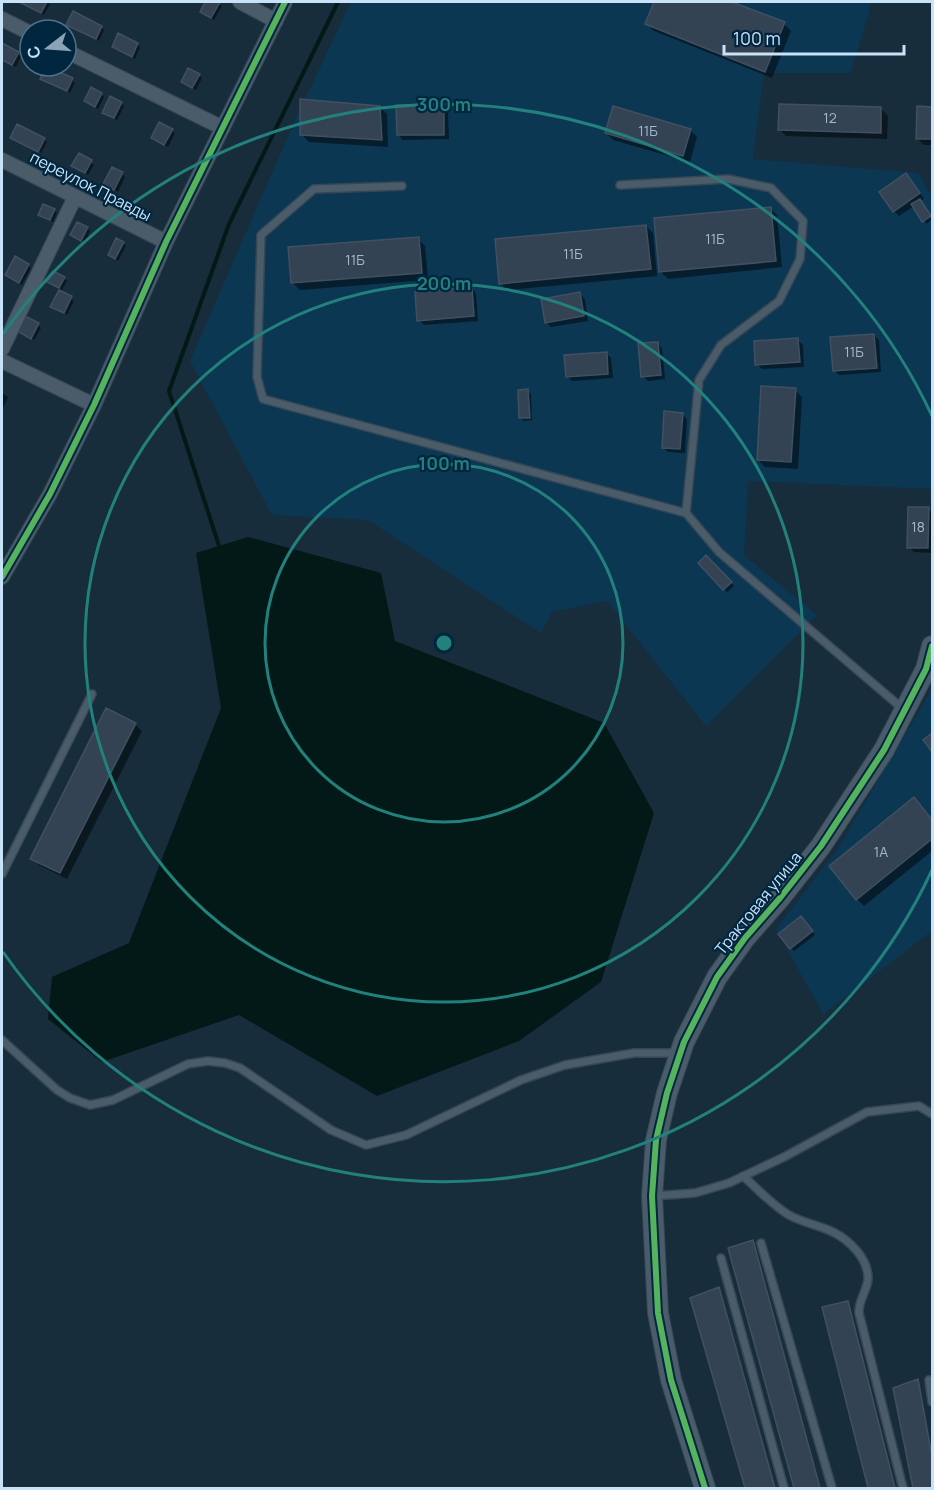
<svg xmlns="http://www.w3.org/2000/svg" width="934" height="1490" viewBox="0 0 934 1490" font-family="Manrope,sans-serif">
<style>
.built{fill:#0b3753}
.water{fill:#021917}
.shadow{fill:#0007}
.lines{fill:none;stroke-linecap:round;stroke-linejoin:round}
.stream{stroke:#021917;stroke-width:4}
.building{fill:#344354;stroke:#415060;stroke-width:1.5}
.lane-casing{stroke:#364753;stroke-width:10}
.street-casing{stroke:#364753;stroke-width:16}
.secondary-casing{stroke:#364753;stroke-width:22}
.lane{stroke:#4a5c69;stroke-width:7}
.street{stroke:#4a5c69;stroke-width:14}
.secondary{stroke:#4a5c69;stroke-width:20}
.cycleway-casing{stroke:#002640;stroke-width:10}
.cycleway{stroke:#56b35d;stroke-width:6}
.ring{fill:none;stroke:#22817c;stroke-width:3}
.labels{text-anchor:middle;stroke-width:4.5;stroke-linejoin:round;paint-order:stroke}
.number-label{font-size:14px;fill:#a3bace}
.street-label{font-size:16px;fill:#c8e2f7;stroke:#002640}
.centre{fill:#22817c;stroke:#002640;stroke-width:3}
.ring-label{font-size:18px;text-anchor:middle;font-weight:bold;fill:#22817c;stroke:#002640;stroke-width:4.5;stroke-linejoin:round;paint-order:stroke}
</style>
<rect width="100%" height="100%" fill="#172d3c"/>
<path class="built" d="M351,2h521l-21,71h-87l-11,86 165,14 14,24v292l-184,-8 -4,74 73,60 -111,111 -99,-125 -55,11 -11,21 -173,-113 -96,-5 -82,-154 103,-236z
M932,689v242l-109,83 -47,-85 61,-79z"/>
<path class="water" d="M248,537l133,36 14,68 209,82 50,90 -53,169 -82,59 -142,55 -138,-81 -137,47 -54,-43 4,-42 77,-34 92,-235 -25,-155z"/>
<path class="shadow" d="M18,2h29l3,2 -6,11z
M207,2h8l7,4 -8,14 -12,-8z
M656,2h72l56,22 7,7 -19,47 -118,-47 -7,-7z
M68,24l33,3 3,3 -5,11z
M137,44l3,3 -5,12 -21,-12z
M2,45l19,11 -5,11 -14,-7z
M199,75l3,3 -6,12 -13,-8z
M42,78l30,2 3,3 -5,10z
M101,94l3,3 -6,12 -9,-6z
M121,103l3,3 -7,14 -13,-7z
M443,106l5,5 1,28 -46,1 -5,-5z
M380,107l7,7 1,33 -79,-5 -7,-7z
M918,108h14v37h-8l-7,-7z
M881,109l7,7 -1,23 -101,-3 -7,-7z
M172,130l3,3 -7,14 -15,-9z
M690,130l7,7 -7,25 -77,-22 -7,-7z
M12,138l32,1 3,3 -6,11z
M79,155l15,10 -6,10 -15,-9z
M122,174l3,3 -7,15 -13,-8z
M911,180l13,19 -4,2 12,18 -5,5 -13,-18 -15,10 -5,-5z
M770,208l7,7 5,52 -114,12 -7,-7z
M54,210l3,3 -4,9 -13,-7z
M646,226l7,7 4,43 -150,14 -7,-7z
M87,228l3,3 -5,12 -13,-8z
M418,239l7,7 3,34 -128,10 -7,-7z
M123,243l3,3 -8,15 -8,-6z
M28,265l3,3 -9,17 -15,-10z
M64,278l3,3 -6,11 13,9 -7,14 -15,-9 9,-17 -9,-4z
M471,288l5,5 2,28 -54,4 -5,-5z
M580,294l5,5 3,22 -37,6 -5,-5z
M38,325l3,3 -7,12 -15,-9z
M874,335l5,5 2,32 -42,3 -5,-5z
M798,340l5,5 1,22 -42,2 -5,-5z
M657,343l5,5 3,31 -17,2 -5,-5z
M606,353l5,5 2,20 -41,3 -5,-5z
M795,390l7,7 -4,72 -33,-2 -7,-7z
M528,391l3,3 1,26 -8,1 -3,-3z
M2,393l6,4 -6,13z
M682,414l5,5 -2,34 -17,-1 -5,-5z
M928,508l4,5v40l-18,-1 -5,-5z
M706,557l28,29 -7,6 -27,-29z
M135,724l7,7 -75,148 -28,-14 -7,-7z
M921,806l11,14v31l-68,55 -7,-7z
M804,921l11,14 -21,16 -3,-3z
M720,1290l55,198h-29l-54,-189z
M918,1380l14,75v33h-17l-20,-99z"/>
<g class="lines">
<path class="stream" d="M219,546l-50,-155 60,-167 109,-222"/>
</g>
<path class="building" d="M19,2h28l-6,11z
M205,2h15l-9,16 -11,-6z
M654,2h78l53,20 -20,50 -120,-48z
M73,11l29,15 -6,13 -30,-14z
M118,33l20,10 -6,14 -20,-10z
M2,43l17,9 -7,13 -10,-5z
M46,66l27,12 -6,13 -27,-12z
M188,68l12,6 -8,14 -11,-6z
M91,87l11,6 -7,14 -11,-6z
M110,96l12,6 -8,16 -12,-5z
M300,99l80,7 2,34 -82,-5z
M444,104v31h-47l-1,-30z
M779,104l102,3v26l-103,-3z
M613,106l78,23 -8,27 -78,-23z
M917,106l15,1v32h-16z
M159,122l14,7 -9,16 -13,-7z
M17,124l28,14 -7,14 -28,-14z
M79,153l13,7 -7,13 -14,-7z
M112,167l11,5 -9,18 -11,-6z
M906,173l14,20 -27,19 -14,-20z
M920,199l11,17 -9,6 -11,-18z
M43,204l12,5 -5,11 -12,-5z
M771,207l5,54 -117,11 -5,-54z
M77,222l11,5 -7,14 -11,-6z
M646,225l5,44 -152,15 -4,-45z
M419,237l3,36 -131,10 -3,-36z
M116,238l8,4 -9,17 -7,-4z
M15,256l14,8 -10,19 -14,-8z
M53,271l12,6 -6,11 -12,-6z
M472,287l2,29 -57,5 -2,-29z
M59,290l13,6 -8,17 -14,-6z
M580,292l4,24 -39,7 -4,-24z
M25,316l14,7 -8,16 -14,-8z
M874,334l3,34 -44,3 -3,-34z
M798,338l2,24 -45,3 -1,-24z
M658,342l3,33 -20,2 -3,-34z
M607,352l1,22 -42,3 -2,-22z
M761,386l35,2 -5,74 -34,-2z
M528,389l2,29h-11l-1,-28z
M664,411l19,2 -3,36 -18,-1z
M908,507h21l-1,41h-21z
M706,555l26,27 -9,8 -25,-27z
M106,708l30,15 -76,150 -30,-14z
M932,733v19l-9,-12z
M914,797l18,23v19l-76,61 -27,-34z
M801,916l12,15 -23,18 -12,-15z
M753,1240l67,248h-26l-66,-240z
M719,1287l56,201h-30l-55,-190z
M848,1301l47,187h-27l-46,-181z
M918,1379l14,77v32h-19l-20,-100z"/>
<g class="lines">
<defs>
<path id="lane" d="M620,185l108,-6 43,9 32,33 -3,38 -21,42 -58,44 -22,35 -13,133 33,39 184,157
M402,186l-88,3 -53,46 -4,142 6,22 423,114
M2,874l90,-180
M2,1040l55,50 13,8 20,7 23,-5 75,-36 20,-3 17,2 15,5 91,62 35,15 40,-10 115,-55 44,-15 69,-12h44
M743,1176c15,13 30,30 46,39 14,8 30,10 44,17 16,8 35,26 35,46 0,12 -10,22 -9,35l44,175
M653,1196l42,-3 34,-10 55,-26 83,-45 52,-6 13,8
M761,1243l71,245
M721,1258l63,230
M929,1380l3,22"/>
<path id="street" d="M240,2l36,19
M2,19l28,14
M66,51l157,77
M2,160l164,82
M2,349l73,-152
M2,361l92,44
M2,577l48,-83 44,-89 72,-163 119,-240"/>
<path id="secondary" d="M705,1488l-34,-108 -13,-67 -6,-117 4,-56 11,-47 17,-51 33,-65 28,-39 35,-40 41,-52 63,-96 42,-81 6,-23"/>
</defs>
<use href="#lane" class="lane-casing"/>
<use href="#street" class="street-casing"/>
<use href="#secondary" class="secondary-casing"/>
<use href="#lane" class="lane"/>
<use href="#street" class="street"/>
<use href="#secondary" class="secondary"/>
<defs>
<path id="cycleway" d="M2,577l48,-83 44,-89 72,-163 119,-240
M705,1488l-34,-108 -13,-67 -6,-117 4,-56 11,-47 17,-51 33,-65 28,-39 35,-40 41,-52 63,-96 42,-81 6,-23"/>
</defs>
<use href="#cycleway" class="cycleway-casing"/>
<use href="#cycleway" class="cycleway"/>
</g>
<g class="ring">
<circle cx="444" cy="643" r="179"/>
<circle cx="444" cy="643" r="359"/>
<path d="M932 870A538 538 0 0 1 3 952M3 334A538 538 0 0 1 932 416"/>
</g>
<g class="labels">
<g class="number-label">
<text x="830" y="123">12</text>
<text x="648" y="136">11Б</text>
<text x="715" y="244">11Б</text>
<text x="573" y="259">11Б</text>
<text x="355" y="265">11Б</text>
<text x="854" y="357">11Б</text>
<text x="918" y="532">18</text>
<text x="881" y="857">1А</text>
</g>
<g class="street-label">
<text transform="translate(91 186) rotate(27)" y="6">переулок Правды</text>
<text transform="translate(758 903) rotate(-51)" y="6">Трактовая улица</text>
</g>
</g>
<circle cx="444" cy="643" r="9" class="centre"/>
<g class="ring-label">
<text x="444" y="111">300 m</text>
<text x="444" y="290">200 m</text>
<text x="444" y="470">100 m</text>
</g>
<rect width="934" height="1490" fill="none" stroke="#c8e2f7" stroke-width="6"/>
<g transform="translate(48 48) rotate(253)"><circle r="28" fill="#002640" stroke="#507189" stroke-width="1.5"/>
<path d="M0-4.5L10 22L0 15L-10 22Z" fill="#8aa3b6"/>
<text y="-9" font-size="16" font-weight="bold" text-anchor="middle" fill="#c8e2f7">С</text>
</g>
<path d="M724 45v9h180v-9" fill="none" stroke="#c8e2f7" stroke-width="3"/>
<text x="733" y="45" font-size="18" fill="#c8e2f7" stroke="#002640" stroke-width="4.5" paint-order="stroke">100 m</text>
</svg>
